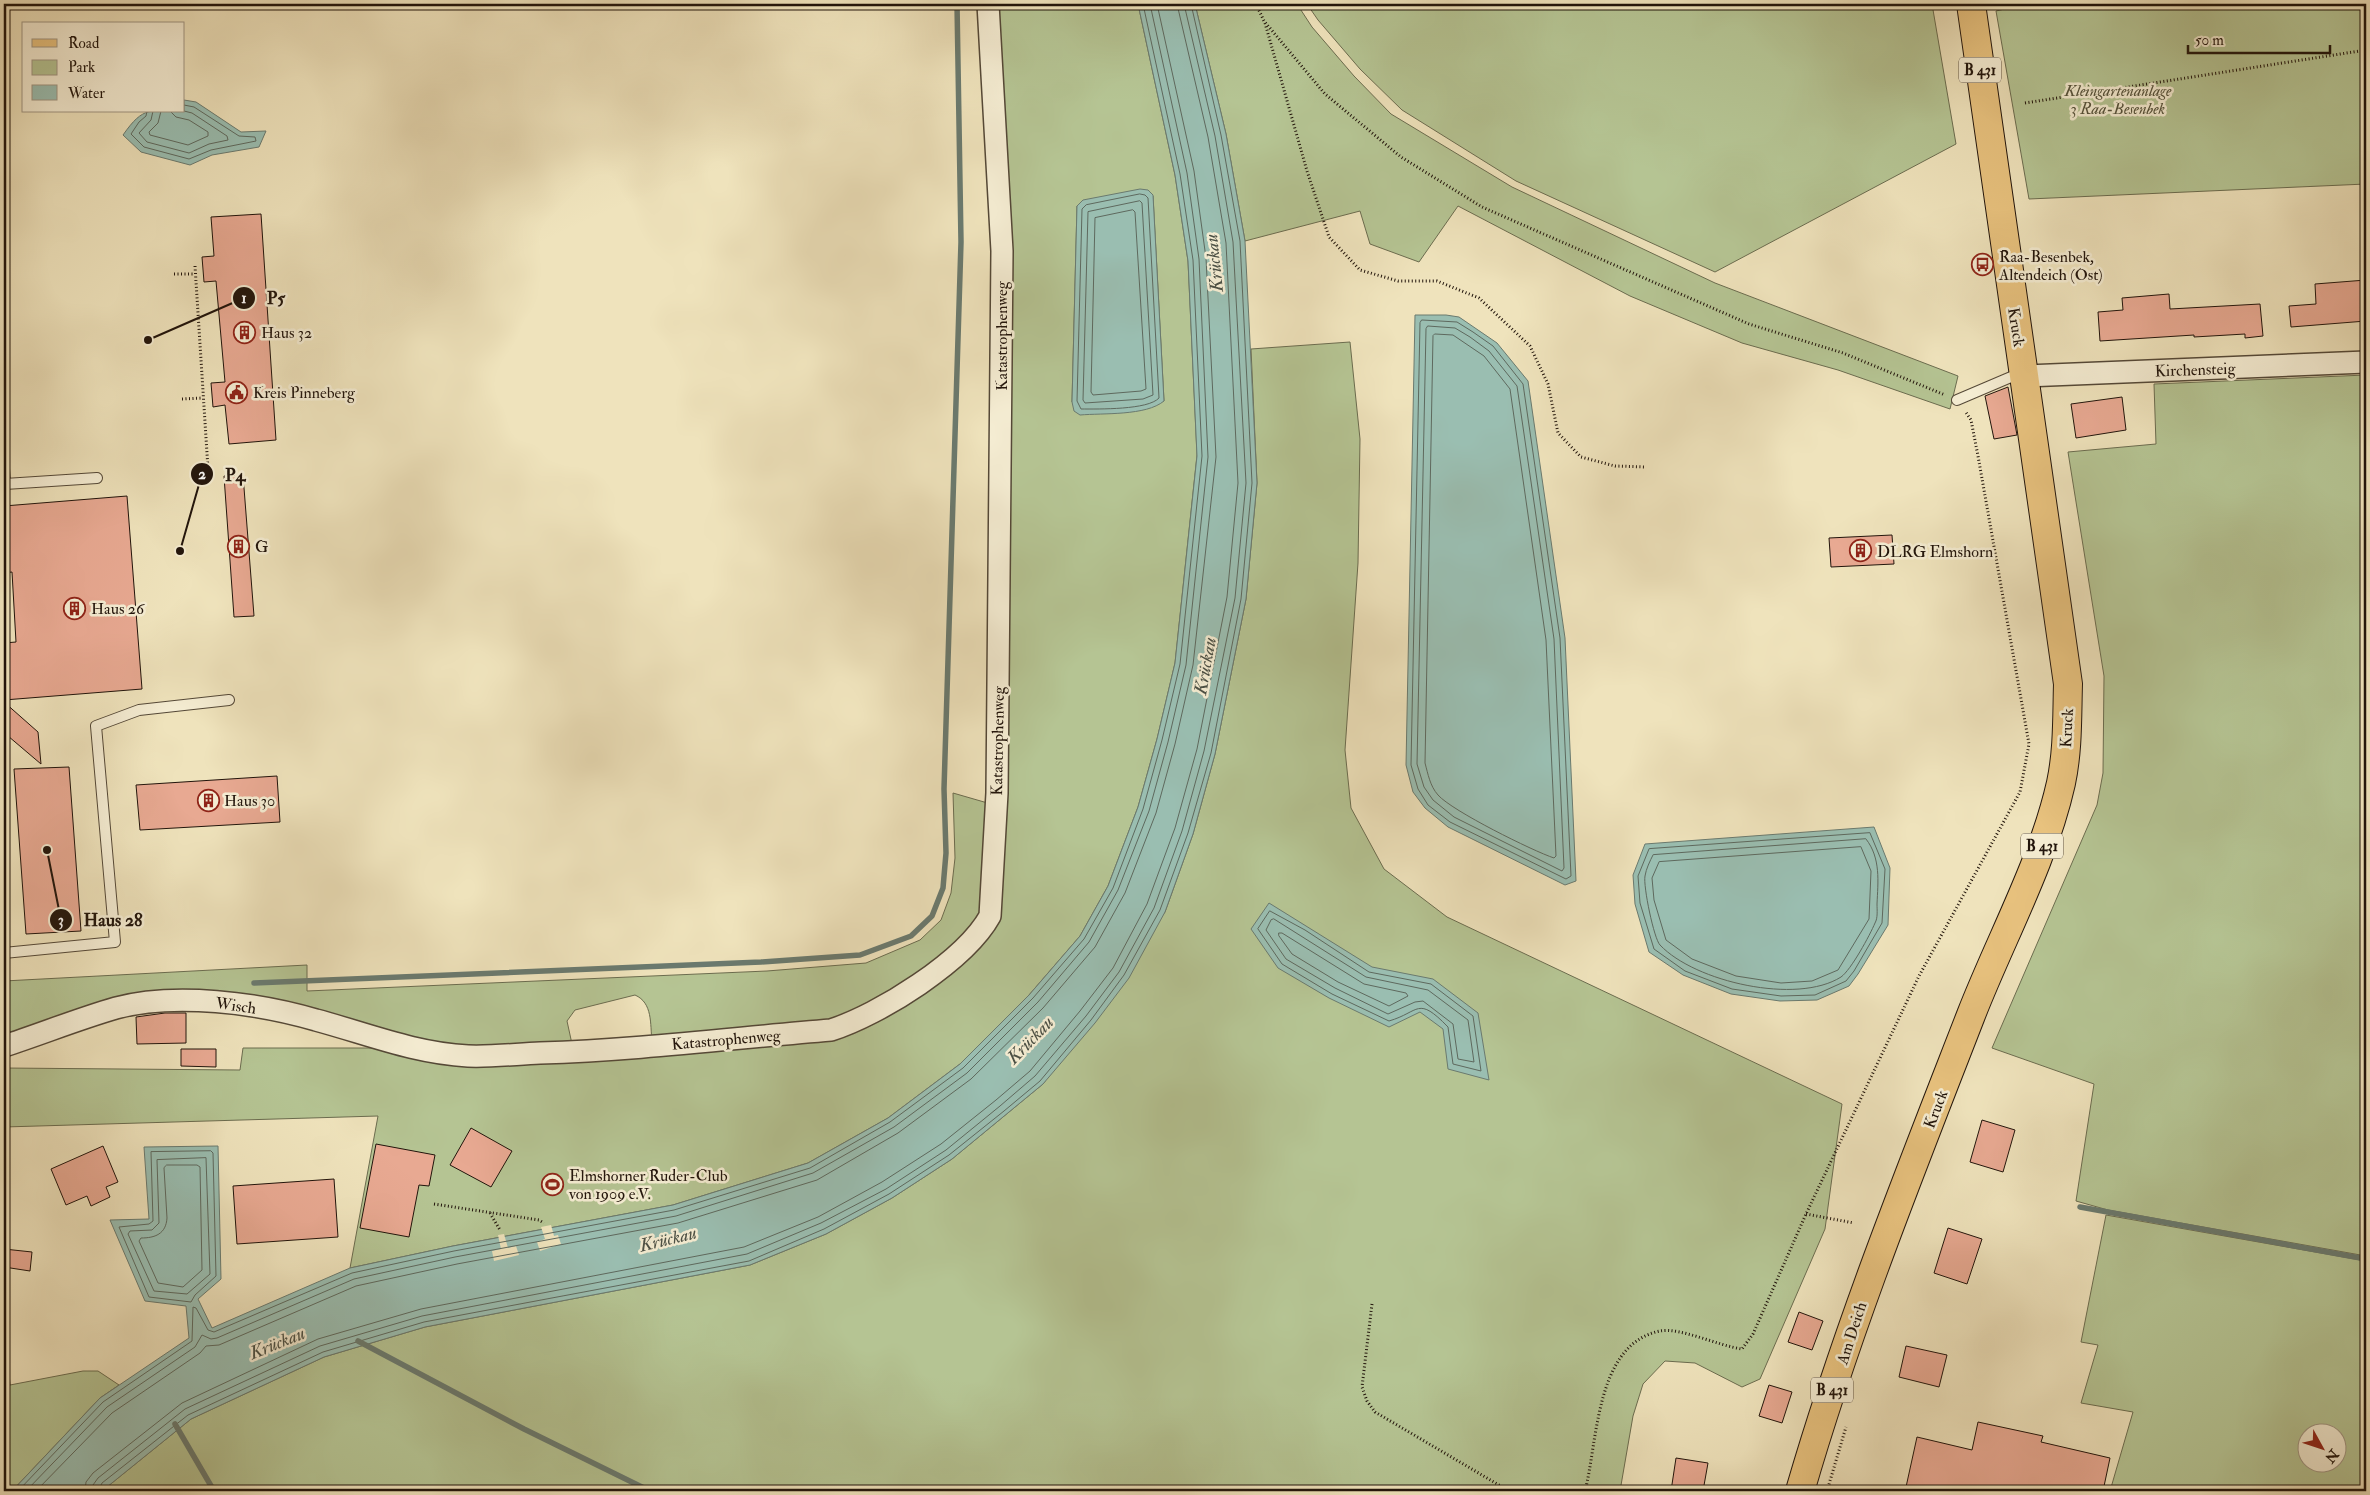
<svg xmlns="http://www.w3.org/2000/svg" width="2370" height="1495" viewBox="0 0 2370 1495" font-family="'IM FELL Double Pica',serif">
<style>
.green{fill:#b5c493;stroke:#6b6c4f;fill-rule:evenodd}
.water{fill:#9abeb1;stroke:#6a7a6f}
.pier{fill:#efe3bc}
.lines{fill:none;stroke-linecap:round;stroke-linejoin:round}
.shore{stroke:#5e695e;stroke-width:1}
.stream{stroke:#6a7a6f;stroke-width:5.5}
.building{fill:#e8a992;stroke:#21140b}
.lane-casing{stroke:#544837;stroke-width:12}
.street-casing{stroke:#544837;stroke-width:24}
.primary-casing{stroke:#21140b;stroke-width:30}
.path{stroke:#21140b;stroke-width:3;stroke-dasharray:1 2.5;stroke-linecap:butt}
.lane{stroke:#f5edd3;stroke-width:10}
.street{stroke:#f5edd3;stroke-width:21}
.primary{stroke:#e8c27e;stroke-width:28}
.labels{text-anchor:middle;stroke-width:5;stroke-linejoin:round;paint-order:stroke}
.shield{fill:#f5edd3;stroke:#615547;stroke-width:1}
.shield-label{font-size:15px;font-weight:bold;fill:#21140b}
.park-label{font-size:16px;font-style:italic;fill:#55523b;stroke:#f5edd3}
.poi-label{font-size:16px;fill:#21140b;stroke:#f5edd3;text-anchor:start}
.street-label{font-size:16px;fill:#21140b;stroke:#f5edd3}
.water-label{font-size:18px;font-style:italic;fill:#4b5045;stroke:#f5edd3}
.leader{fill:none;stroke:#21140b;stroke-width:2}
.callout-dot{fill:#21140b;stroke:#f5edd3;stroke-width:2}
.mark-label{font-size:15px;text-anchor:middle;font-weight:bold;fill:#fff}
.callout-label{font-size:18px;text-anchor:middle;font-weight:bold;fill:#21140b;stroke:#f5edd3;stroke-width:5;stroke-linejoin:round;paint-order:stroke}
</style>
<rect width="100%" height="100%" fill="#efe3bc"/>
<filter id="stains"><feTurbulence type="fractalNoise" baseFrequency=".004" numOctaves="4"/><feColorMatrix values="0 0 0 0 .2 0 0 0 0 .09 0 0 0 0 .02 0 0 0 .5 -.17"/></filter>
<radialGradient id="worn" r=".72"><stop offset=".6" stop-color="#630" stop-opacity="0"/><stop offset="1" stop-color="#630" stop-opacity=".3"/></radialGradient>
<path class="green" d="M998,4h140l37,171 13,86 9,194 -22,208 -18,76 -19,68 -30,79 -28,50 -51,59 -69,69 -72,54 -80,45 -135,42 -220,41 -103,22 28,-152 -374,11v-59l236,2 3,-22h139l27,7 427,-19 152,-101zM1153,196l11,205 -92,1 5,-196z
M1195,4h102l15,23 42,49 37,38 121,73 203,96 243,93 -8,33 -112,-39 -96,-27 -112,-47 -172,-90 -39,56 -49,-18 -10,-33 -115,30 -19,-107z
M1307,4h625l24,140 -241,128 -199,-91 -114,-71 -42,-41 -42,-49z
M2026,4h340v180l-337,15 -33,-188z
M1350,342l10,97 -2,124 -13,187 6,58 33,61 63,48 395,187 -17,125 -65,150 -18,8 -47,-24 -30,-2 -22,23 -10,32 -13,75h-1518l89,-72 133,-62 101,-30 325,-62 76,-31 66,-36 60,-39 91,-75 122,-172 28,-78 22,-80 31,-155 11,-116 -6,-134z
M2366,375v881l-258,-46 -32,-9 18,-117 -102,-36 105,-243 6,-32 1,-97 -36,-224 88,-8 -2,-60z
M953,793l38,11 -6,101 -21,36 -58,43 -81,40 -173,17c-2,-17 1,-38 -17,-46l-60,15 -8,11 5,23 -125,2 -216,-52 -227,42v-55l303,-16v26l460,-20 99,-8 54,-23 21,-20 10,-27 4,-35z
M2106,1215l260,46v230h-256l23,-79 -52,-9 17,-58 -17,-3zM2308,1432h30v30h-30z
M4,1311l6,74 73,-14h15l21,14 -19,13 -88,93h-8z"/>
<path class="water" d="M1138,4h57l31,130 19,107 12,242 -11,116 -31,155 -22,80 -28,78 -36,66 -34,45 -52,61 -91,75 -60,39 -66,36 -76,31 -325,62 -101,30 -133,62 -89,72h-90l88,-93 89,-60 -3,-32 -41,-5 -35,-81 39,-1 -5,-72 74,-1 3,133 -23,20 14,29 138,-60 103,-22 220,-41 135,-42 80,-45 72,-54 69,-69 51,-59 28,-50 30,-79 19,-68 18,-76 22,-207 -9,-195 -13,-86z
M184,100l12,2 45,30 25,-1 -7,16 -47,8 -22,10 -49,-13 -18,-17c21,-30 27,-24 61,-24z
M1140,189l8,1 5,5 11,206c-18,15 -61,12 -84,14l-6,-4 -2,-9 5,-196 6,-6z
M1415,315h31l13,2 38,26 31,38 37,257 11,243 -11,4 -117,-58 -23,-19 -12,-16 -7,-27z
M1874,827l16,41 -2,57 -30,49 -9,12 -32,14 -37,1 -49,-7 -48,-19 -34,-23 -14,-48 -2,-29 12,-31z
M1269,903l103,64 61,12 45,34 11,67 -41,-11 -5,-40 -23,-17 -31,15 -60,-29 -51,-30 -27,-39z"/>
<path class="pier" d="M551,1225l3,11 4,-1 3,9 -21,7 -3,-9 8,-3 -4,-12z
M504,1234l4,14 8,-2 3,9 -25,6 -2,-10 9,-2 -3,-14z"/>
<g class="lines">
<path class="shore" d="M147,111l-1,5 -7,6 -8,12 13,13 45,12 22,-9 45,-9 -1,-4 -16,-1 -45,-29 -10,-2
M153,111l-2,9 -12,13 8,9 42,11 20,-9 19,-4 -1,-4 -35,-23 -8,-2
M161,111l-3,12 -9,9 1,3 38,10 20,-9v-4l-19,-12 -13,-3 -6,-6
M1140,194l5,1 3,3 11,200c-11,12 -60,11 -78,11l-4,-8 5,-192 4,-4z
M1140,201l2,2 11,192 -10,4 -58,4 -2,-3 5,-188z
M1133,210l2,2 11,177 -5,2 -48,4 -2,-3 4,-174z
M1422,320l35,2 16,10 20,14 30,38 37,254 11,238 -5,3 -116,-57 -22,-17 -10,-16 -7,-24 9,-442z
M1428,326l27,2 15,9 19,14 28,35 37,253 10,229 -2,3 -108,-54 -21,-17 -9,-13 -7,-23 9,-435z
M1435,334l18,1 31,21 26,33 36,251 10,216 -2,2c-21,-7 -102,-47 -116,-63 -8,-9 -10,-21 -13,-32l8,-427z
M1870,833l15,36 -3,54 -28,48 -8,10 -31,14 -34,1 -49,-7 -47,-18 -31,-22 -14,-46 -2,-27 11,-27z
M1866,839c15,19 12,43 11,65 0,6 1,14 -2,19 -5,12 -24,47 -34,54 -44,28 -146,5 -181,-32 -6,-6 -17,-59 -15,-69 1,-7 5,-15 8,-21z
M1861,847l10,24 -2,48 -31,51 -26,11 -31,2 -45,-7 -44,-17 -26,-19 -12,-40 -2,-22 7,-16z
M1270,911l35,19 64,42 62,12 42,32 8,55 -28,-7 -5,-37c-31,-32 -28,-15 -59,-6l-57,-27 -50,-30 -24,-35z
M1274,919l92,58 62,13 40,30 6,42 -16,-3 -5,-35 -30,-23 -8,1 -27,12 -53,-26 -49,-29 -20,-29 5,-10z
M1279,933h3l82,51 42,9 2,3 -19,10 -51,-24 -46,-28 -13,-18z
M211,1151l2,2 3,123 -21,19 -4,7 -42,-5 -30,-70 30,-3 4,-3 -2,-69z
M206,1158l4,116 -23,20 -33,-3 -26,-57 2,-3 22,-1 7,-7 -2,-63z
M167,1165h30l3,2 2,103 -19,17 -25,-4 -19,-42 2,-3c14,0 25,-4 26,-20l-3,-50z
M18,1491l85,-89 89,-61 1,-34 3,1 12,22 6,2 138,-59 102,-22 220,-41 136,-42 80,-46 73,-54 70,-70 51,-59 29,-51 30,-79 19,-69 18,-76 22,-208 -9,-196 -13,-86 -37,-170
M26,1491l81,-84 88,-60 7,-12 9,4 6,-1 137,-59 101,-22 221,-41 137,-43 81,-46 73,-54 71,-71 51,-60 29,-52 31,-79 19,-69 18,-77 22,-208 -9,-198 -12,-86 -37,-169
M36,1491l76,-78 88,-60 6,-7 13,-1 137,-59 101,-22 221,-41 139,-43 81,-47 73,-54 72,-71 52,-61 30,-54 31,-80 19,-69 18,-79 23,-208 -10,-199 -12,-87 -37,-167
M85,1491l1,-9 7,-9 89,-70 136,-64 103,-30 323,-62 74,-30 64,-35 59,-38 55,-44 34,-29 50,-60 33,-43 34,-64 28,-76 22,-79 30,-152 11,-114 -12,-240 -18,-106 -31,-133
M92,1491l1,-6 5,-7 87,-69 135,-63 102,-30 325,-62 74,-31 65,-34 60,-39 54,-44 35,-30 51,-60 33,-44 35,-64 28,-77 22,-80 31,-153 11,-115 -13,-241 -18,-106 -31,-132
M98,1491l4,-8 86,-68 135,-63 101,-30 325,-61 75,-32 65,-35 60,-39 55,-44 36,-30 51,-61 33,-45 36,-65 28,-77 23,-80 30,-154 11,-116 -12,-242 -19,-106 -30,-131"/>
<path class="stream" d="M254,983l507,-21 99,-7 51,-19 21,-20 11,-28 3,-35 -2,-64 17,-547 -4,-238
M2080,1207l286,52
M358,1341l166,88 126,62
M175,1424l39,67"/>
</g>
<path class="building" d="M261,214l15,226 -47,4 -4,-39 -12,2 -2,-24 14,-1 -9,-101 -12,1 -2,-25 12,-1 -3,-39z
M2366,280v41l-75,6 -2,-21 27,-2 -1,-20z
M2169,294l1,15 90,-5 3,32 -18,2v-4l-51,3v-2l-94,6 -2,-29 25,-2 -1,-12z
M2008,387l9,48 -23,4 -9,-43z
M2122,397l4,33 -50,8 -5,-34z
M243,475l11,141 -20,1 -10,-141z
M127,496l15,193 -138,11v-57l12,-1 -4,-70 -8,1v-67z
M1892,535l2,29 -63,3 -2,-29z
M4,702l34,30 3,32 -33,-28z
M69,767l12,164 -55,3 -12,-165z
M277,776l3,46 -140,8 -4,-45z
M165,1013h21v30l-49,1 -1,-27z
M181,1049h35v18l-35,-1z
M1982,1120l33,10 -12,42 -33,-10z
M471,1128l41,23 -21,36 -41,-22z
M376,1144l59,11 -6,31 -10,-1 -10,52 -49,-9z
M103,1146l15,36 -12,5 4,10 -19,9 -4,-10 -21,9 -15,-36z
M334,1179l4,58 -101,7 -4,-58z
M1948,1228l34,11 -15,45 -33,-11z
M4,1249l28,3 -2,19 -26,-4z
M1799,1312l24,9 -11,29 -24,-8z
M1906,1346l41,9 -8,32 -40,-10z
M1769,1385l23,7 -10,31 -23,-7z
M1978,1422l65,14 -2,6 69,16 -7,33h-179l-18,-4 11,-50 55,13z
M1676,1458l32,5 -5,28h-32z"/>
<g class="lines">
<defs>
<path id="lane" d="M1957,400l54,-23 12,-1
M4,469l1,15 92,-6
M4,953l111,-11 -19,-216 43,-16 90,-10"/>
<path id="street" d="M2024,376l342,-14
M4,1046c37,-12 74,-27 112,-38 59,-16 142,-5 200,12 52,14 98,33 152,36 24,1 48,-2 72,-3 97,-3 194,-15 291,-23 48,-15 134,-69 159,-114l7,-123 5,-542 -14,-247"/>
<path id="primary" d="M1800,1491c47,-162 110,-319 171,-476 30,-77 72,-152 90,-232 7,-33 6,-66 7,-99l-97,-680"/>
</defs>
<use href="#lane" class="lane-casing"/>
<use href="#street" class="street-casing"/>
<use href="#primary" class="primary-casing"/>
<path class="path" d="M1256,4l8,17 61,73 76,63 81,50 267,117 94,29 102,42
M1265,23l42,148 22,66 31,33 38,11h39l42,17 51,48 18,38 10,49 23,24 34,9 31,1
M2025,103l341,-53
M195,266l13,203
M174,274h21
M182,399l21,-1
M434,1204l105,16 5,3
M490,1213l10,17
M1806,1214l48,9
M1372,1304l-10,83 5,14 8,11 134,79
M1585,1491c13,-49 10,-147 75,-160 20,-4 59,15 82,18l11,-15 53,-120 113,-238 101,-184 9,-48 -51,-288 -7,-36 -6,-9
M1827,1491l19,-64"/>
<use href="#lane" class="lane"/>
<use href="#street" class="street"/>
<use href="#primary" class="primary"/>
</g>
<defs>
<symbol id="bus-ring" viewBox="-11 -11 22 22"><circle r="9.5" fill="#f5edd3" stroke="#8f2418" stroke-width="1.5"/><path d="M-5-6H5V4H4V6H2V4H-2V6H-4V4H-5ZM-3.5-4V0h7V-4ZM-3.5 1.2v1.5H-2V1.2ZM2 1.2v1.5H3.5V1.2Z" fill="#8f2418"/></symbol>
<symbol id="building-ring" viewBox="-11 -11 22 22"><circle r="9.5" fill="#f5edd3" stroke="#8f2418" stroke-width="1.5"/><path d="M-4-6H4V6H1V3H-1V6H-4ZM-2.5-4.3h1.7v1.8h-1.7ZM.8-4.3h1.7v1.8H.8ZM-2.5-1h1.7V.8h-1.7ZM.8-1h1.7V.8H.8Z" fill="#8f2418"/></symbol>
<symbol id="civic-ring" viewBox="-11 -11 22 22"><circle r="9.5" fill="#f5edd3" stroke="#8f2418" stroke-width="1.5"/><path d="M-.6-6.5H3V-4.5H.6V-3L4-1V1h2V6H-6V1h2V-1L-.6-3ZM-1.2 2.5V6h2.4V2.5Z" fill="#8f2418"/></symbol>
<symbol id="stadium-ring" viewBox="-11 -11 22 22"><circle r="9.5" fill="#f5edd3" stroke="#8f2418" stroke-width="1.5"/><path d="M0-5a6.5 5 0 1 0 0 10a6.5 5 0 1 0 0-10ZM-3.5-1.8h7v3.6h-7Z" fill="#8f2418"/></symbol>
</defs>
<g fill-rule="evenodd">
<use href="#bus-ring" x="1970" y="252" width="25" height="25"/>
<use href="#building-ring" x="232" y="320" width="25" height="25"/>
<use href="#civic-ring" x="224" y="380" width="25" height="25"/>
<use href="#building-ring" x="226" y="534" width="25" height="25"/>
<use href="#building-ring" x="1848" y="538" width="25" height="25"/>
<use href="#building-ring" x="62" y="596" width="25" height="25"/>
<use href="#building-ring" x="196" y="788" width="25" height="25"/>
<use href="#stadium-ring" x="540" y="1172" width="25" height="25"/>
</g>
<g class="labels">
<g class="shield">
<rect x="1959" y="57.5" width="42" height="25" rx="4"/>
<rect x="2021" y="833.5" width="42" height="25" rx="4"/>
<rect x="1811" y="1377.5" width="42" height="25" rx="4"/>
</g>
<g class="shield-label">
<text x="1980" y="75">B 431</text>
<text x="2042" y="851">B 431</text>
<text x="1832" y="1395">B 431</text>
</g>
<g class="park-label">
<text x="2118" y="96">Kleingartenanlage<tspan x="2118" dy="18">3 Raa-Besenbek</tspan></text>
</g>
<g class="poi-label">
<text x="1999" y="262">Raa-Besenbek,<tspan x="1999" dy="18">Altendeich (Ost)</tspan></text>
<text x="261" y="338">Haus 32</text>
<text x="253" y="398">Kreis Pinneberg</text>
<text x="255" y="552">G</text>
<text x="1877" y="557">DLRG Elmshorn</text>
<text x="91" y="614">Haus 26</text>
<text x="224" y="806">Haus 30</text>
<text x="569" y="1181">Elmshorner Ruder-Club<tspan x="569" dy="18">von 1909 e.V.</tspan></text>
</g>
<g class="street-label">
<text transform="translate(2017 327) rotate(81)" y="6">Kruck</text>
<text transform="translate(1001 336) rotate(-90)" y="6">Katastrophenweg</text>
<text transform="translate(2195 369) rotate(-2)" y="6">Kirchensteig</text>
<text transform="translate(2066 728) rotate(-87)" y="6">Kruck</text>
<text transform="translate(997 741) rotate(-89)" y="6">Katastrophenweg</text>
<text transform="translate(236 1005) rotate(8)" y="6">Wisch</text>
<text transform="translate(726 1039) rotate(-5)" y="6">Katastrophenweg</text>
<text transform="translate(1935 1109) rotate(-69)" y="6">Kruck</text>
<text transform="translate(1851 1333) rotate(-72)" y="6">Am Deich</text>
</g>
<g class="water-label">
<text transform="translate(1214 263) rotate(-96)" y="6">Krückau</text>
<text transform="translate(1205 666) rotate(-80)" y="6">Krückau</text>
<text transform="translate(1030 1040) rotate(-46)" y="6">Krückau</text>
<text transform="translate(668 1239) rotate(-14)" y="6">Krückau</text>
<text transform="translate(277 1343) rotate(-22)" y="6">Krückau</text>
</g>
</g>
<path class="leader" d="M148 340L244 298M180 551L202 474M47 850L61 920"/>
<g class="callout-dot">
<circle cx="148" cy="340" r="5"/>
<circle cx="180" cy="551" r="5"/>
<circle cx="47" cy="850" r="5"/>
<circle cx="244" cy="298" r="12"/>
<circle cx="202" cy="474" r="12"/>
<circle cx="61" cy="920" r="12"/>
</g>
<g class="mark-label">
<text x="244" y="303">1</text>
<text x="202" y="479">2</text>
<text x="61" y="925">3</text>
</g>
<g class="callout-label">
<text x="276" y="304">P5</text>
<text x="235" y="481">P4</text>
<text x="113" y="926">Haus 28</text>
</g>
<rect width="2370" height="1495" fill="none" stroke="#efe3bc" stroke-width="20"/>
<rect x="5" y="5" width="2360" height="1485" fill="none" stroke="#21140b" stroke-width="2.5"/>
<rect x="10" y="10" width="2350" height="1475" fill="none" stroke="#21140b"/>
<rect x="22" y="22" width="162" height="90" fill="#f5edd3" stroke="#a09683"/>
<rect x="32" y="39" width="25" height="8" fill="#e8c27e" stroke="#a09683"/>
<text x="68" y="48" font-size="15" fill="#21140b">Road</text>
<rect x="32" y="60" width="25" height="15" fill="#b5c493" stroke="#a09683"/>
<text x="68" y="72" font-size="15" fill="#21140b">Park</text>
<rect x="32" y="85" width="25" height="15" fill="#9abeb1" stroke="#a09683"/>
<text x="68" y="98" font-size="15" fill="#21140b">Water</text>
<g transform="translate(2322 1448) rotate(130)"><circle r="24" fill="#f5edd3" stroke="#a09683"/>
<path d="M0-4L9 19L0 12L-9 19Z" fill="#8f2418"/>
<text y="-8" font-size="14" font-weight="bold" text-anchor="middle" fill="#21140b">N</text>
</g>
<path d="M2188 45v8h142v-8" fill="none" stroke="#21140b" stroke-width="2.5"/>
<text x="2195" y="45" font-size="15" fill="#21140b" stroke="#f5edd3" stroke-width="4" paint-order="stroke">50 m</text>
<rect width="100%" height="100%" filter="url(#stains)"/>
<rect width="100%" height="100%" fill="url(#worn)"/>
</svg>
